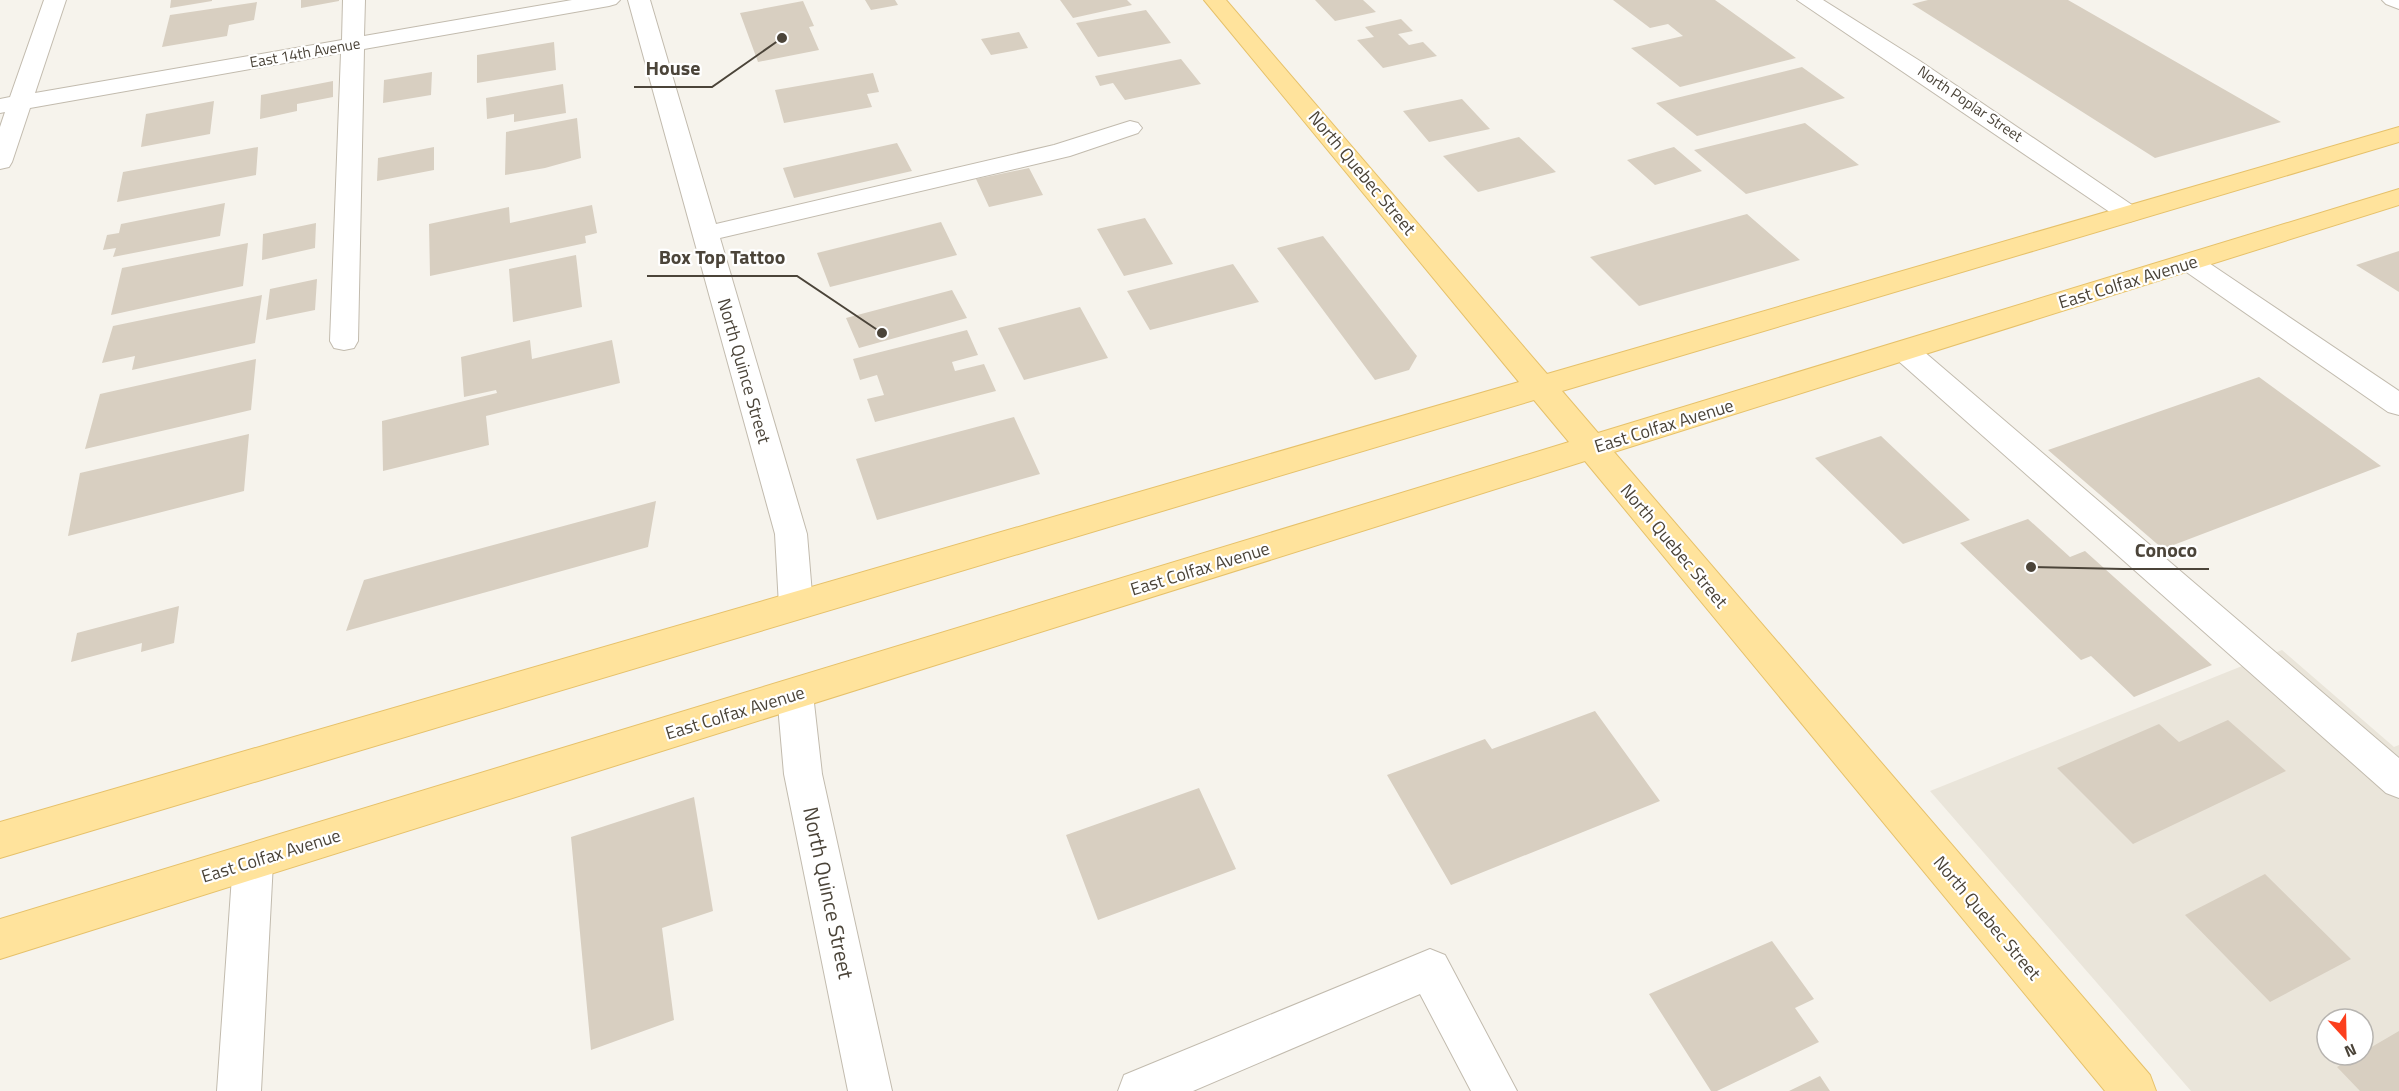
<svg xmlns="http://www.w3.org/2000/svg" width="2399" height="1091" viewBox="0 0 2399 1091" font-family="'Titillium Web',sans-serif">
<style>
.residential{fill:#eae5da;fill-rule:evenodd}
.building{fill:#d8cfc1}
.lines{fill:none;stroke-linecap:round;stroke-linejoin:round}
.minor-casing{stroke:#c2bbae;stroke-width:2}
.major-casing{stroke:#e6c16a;stroke-width:2}
.minor{fill:#fff;fill-rule:evenodd}
.major{fill:#ffe39c;fill-rule:evenodd}
.labels{text-anchor:middle;stroke-width:4.5;stroke-linejoin:round;paint-order:stroke}
.far-street-label{font-size:15px;fill:#4b4439;stroke:#fff}
.street-label{font-size:18px;fill:#4b4439;stroke:#fff}
.near-street-label{font-size:21px;fill:#4b4439;stroke:#fff}
.leader{fill:none;stroke:#4b4439;stroke-width:2}
.callout-dot{fill:#4b4439;stroke:#fff;stroke-width:2}
.callout-label{font-size:20px;text-anchor:middle;font-weight:bold;fill:#4b4439;stroke:#fff;stroke-width:4.5;stroke-linejoin:round;paint-order:stroke}
</style>
<rect width="100%" height="100%" fill="#f6f3ec"/>
<path class="residential" d="M2282,650l112,97 5,-2v346h-208l-261,-300zM2327,1019h36v36h-36z"/>
<path class="building" d="M171,0h41v1l-42,7z
M301,0h38v1l-38,7z
M865,0h30l3,5 -27,5z
M1060,0h67l5,5 -59,13z
M1315,0h48l13,12 -41,9z
M1613,0h102l81,58 -116,29 -49,-39 52,-12 -15,-12 -18,4z
M1928,0h140l213,122 -126,36 -243,-154z
M803,1l11,25 -5,1 10,23 -61,12 -18,-49z
M257,2l-3,18 -25,5 -2,11 -65,11 8,-32z
M1146,10l25,33 -73,14 -22,-34z
M1401,19l12,12 -15,3 11,11 14,-3 14,14 -54,12 -26,-28 17,-3 -9,-10z
M1019,32l9,16 -37,7 -10,-16z
M554,42l2,28 -79,13v-28z
M1181,59l20,25 -76,16 -12,-17 -13,3 -5,-10z
M1802,67l43,31 -148,38 -41,-33z
M432,72l-1,23 -48,8 1,-23z
M873,73l6,19 -12,2 5,13 -88,16 -9,-33z
M333,81v16l-36,7v7l-37,8 1,-24z
M563,84l3,29 -52,9v-8l-27,5 -1,-21z
M1462,99l28,30 -61,13 -26,-31z
M214,101l-4,33 -69,13 5,-33z
M577,118l4,40 -36,10 -40,7 1,-43z
M1805,123l54,42 -113,29 -52,-44z
M1519,137l37,35 -78,20 -35,-36z
M897,143l15,28 -118,27 -11,-30z
M258,147l-2,28 -139,27 6,-30z
M434,147v23l-57,11 1,-23z
M1674,147l28,24 -47,14 -28,-25z
M1029,168l14,27 -54,12 -13,-28z
M225,203l-5,33 -107,21 3,-9 -13,2 4,-15 12,-2 2,-9z
M592,205l5,28 -12,3 1,7 -156,33 -1,-52 80,-17 1,16z
M1747,214l53,46 -161,46 -49,-49z
M1145,218l28,46 -49,12 -27,-47z
M941,222l16,33 -127,32 -13,-34z
M316,223l-1,25 -53,12 1,-26z
M1323,236l94,120 -8,14 -34,10 -98,-132z
M248,243l-5,43 -132,29 11,-47z
M2399,251v41l-43,-27z
M576,255l6,52 -69,15 -4,-53z
M1233,264l26,38 -109,28 -23,-39z
M317,279l-2,31 -49,10 4,-31z
M952,290l15,28 -108,30 -13,-30z
M262,295l-7,48 -123,27 3,-14 -33,7 11,-37z
M1080,307l28,51 -84,22 -26,-52z
M967,330l11,25 -26,7 3,9 29,-7 12,27 -121,31 -8,-23 17,-4 -7,-20 -17,5 -7,-21z
M530,340l2,19 80,-19 8,43 -134,33 3,29 -106,26 -1,-50 115,-28 -1,-3 -32,7 -3,-40z
M256,359l-5,51 -166,39 15,-55z
M2259,377l122,89 -218,83 -115,-99z
M1014,417l26,57 -163,46 -21,-61z
M249,434l-5,57 -176,45 12,-63z
M1881,436l89,84 -67,24 -88,-86z
M656,501l-8,46 -302,84 18,-51z
M2028,519l42,38 15,-6 127,114 -78,32 -43,-41 -10,4 -121,-117z
M179,606l-5,37 -33,9 1,-9 -71,19 6,-29z
M1595,711l65,90 -209,84 -64,-110 98,-36 7,10z
M2228,720l58,51 -153,73 -76,-76 102,-44 20,18z
M1199,788l37,81 -138,51 -32,-85z
M694,797l19,114 -51,17 12,92 -83,30 -20,-213z
M2265,874l86,85 -81,43 -85,-87z
M1772,941l42,58 -19,9 24,34 -102,49h-6l-62,-97z
M2399,1031v60h-39l-23,-24 21,-12h5v-3z
M1820,1076l10,15h-41z"/>
<g class="lines">
<defs>
<path id="minor" d="M44,0h22l-31,93 307,-53 1,-40h22l-1,36 208,-36h48l-4,4 -7,2 -245,43 -6,292 -4,7 -10,2 -10,-2 -4,-7 11,-288 -311,55 -18,54 -3,5 -9,2v-42l5,-15 -5,1v-14l10,-2z
M628,0h22l66,224 338,-79 76,-24 8,2 4,5 -4,5 -68,23 -350,82 87,296 6,72 -5,10 -12,3 -12,-3 -5,-10 -4,-72z
M1797,0h26l97,61 218,148 4,5 -4,5 -9,3 -9,-3z
M2382,0h17v9l-13,-5z
M2191,255l9,2 199,134v24l-11,-3 -206,-143 -4,-6 4,-6z
M1905,342l10,2 484,414v40l-13,-5 -491,-435 -4,-7 4,-7z
M795,679l13,4 5,11 9,80 70,317h-44l-64,-317 -7,-80 5,-11z
M253,844l14,5 6,13 -12,229h-44l16,-229 6,-13z
M1430,949l15,6 72,136h-46l-51,-97 -227,97h-75l6,-16z"/>
<path id="major" d="M1204,0h22l321,374 852,-247v15l-837,249 36,42 801,-244v16l-785,247 536,623 6,16h-51l-520,-630 -1585,498v-40l1569,-477 -35,-42 -1534,458v-36l1519,-440z"/>
</defs>
<use href="#minor" class="minor-casing"/>
<use href="#major" class="major-casing"/>
<use href="#minor" class="minor"/>
<use href="#major" class="major"/>
</g>
<g class="labels">
<g class="far-street-label">
<text transform="translate(305 53) rotate(-10)" y="5">East 14th Avenue</text>
<text transform="translate(1970 104) rotate(34)" y="5">North Poplar Street</text>
</g>
<g class="street-label">
<text transform="translate(1362 173) rotate(50)" y="6">North Quebec Street</text>
<text transform="translate(2128 282) rotate(-17)" y="6">East Colfax Avenue</text>
<text transform="translate(744 371) rotate(74)" y="6">North Quince Street</text>
<text transform="translate(1664 426) rotate(-17)" y="6">East Colfax Avenue</text>
<text transform="translate(1674 546) rotate(50)" y="6">North Quebec Street</text>
<text transform="translate(1200 569) rotate(-17)" y="6">East Colfax Avenue</text>
<text transform="translate(735 713) rotate(-17)" y="6">East Colfax Avenue</text>
<text transform="translate(271 856) rotate(-17)" y="6">East Colfax Avenue</text>
<text transform="translate(1987 918) rotate(50)" y="6">North Quebec Street</text>
</g>
<g class="near-street-label">
<text transform="translate(828 893) rotate(78)" y="7">North Quince Street</text>
</g>
</g>
<path class="leader" d="M782 38L712 87H634M882 333L797 276H647M2031 567L2123 569H2209"/>
<g class="callout-dot">
<circle cx="782" cy="38" r="6"/>
<circle cx="882" cy="333" r="6"/>
<circle cx="2031" cy="567" r="6"/>
</g>
<g class="callout-label">
<text x="673" y="75">House</text>
<text x="722" y="264">Box Top Tattoo</text>
<text x="2166" y="557">Conoco</text>
</g>
<g transform="translate(2345 1037) rotate(158)"><circle r="28" fill="#ffffff" stroke="#b7b4b0" stroke-width="1.5"/>
<path d="M0-4.5L10 22L0 15L-10 22Z" fill="#fc3f1d"/>
<text y="-9" font-size="16" font-weight="bold" text-anchor="middle" fill="#4b4439">N</text>
</g>
</svg>
